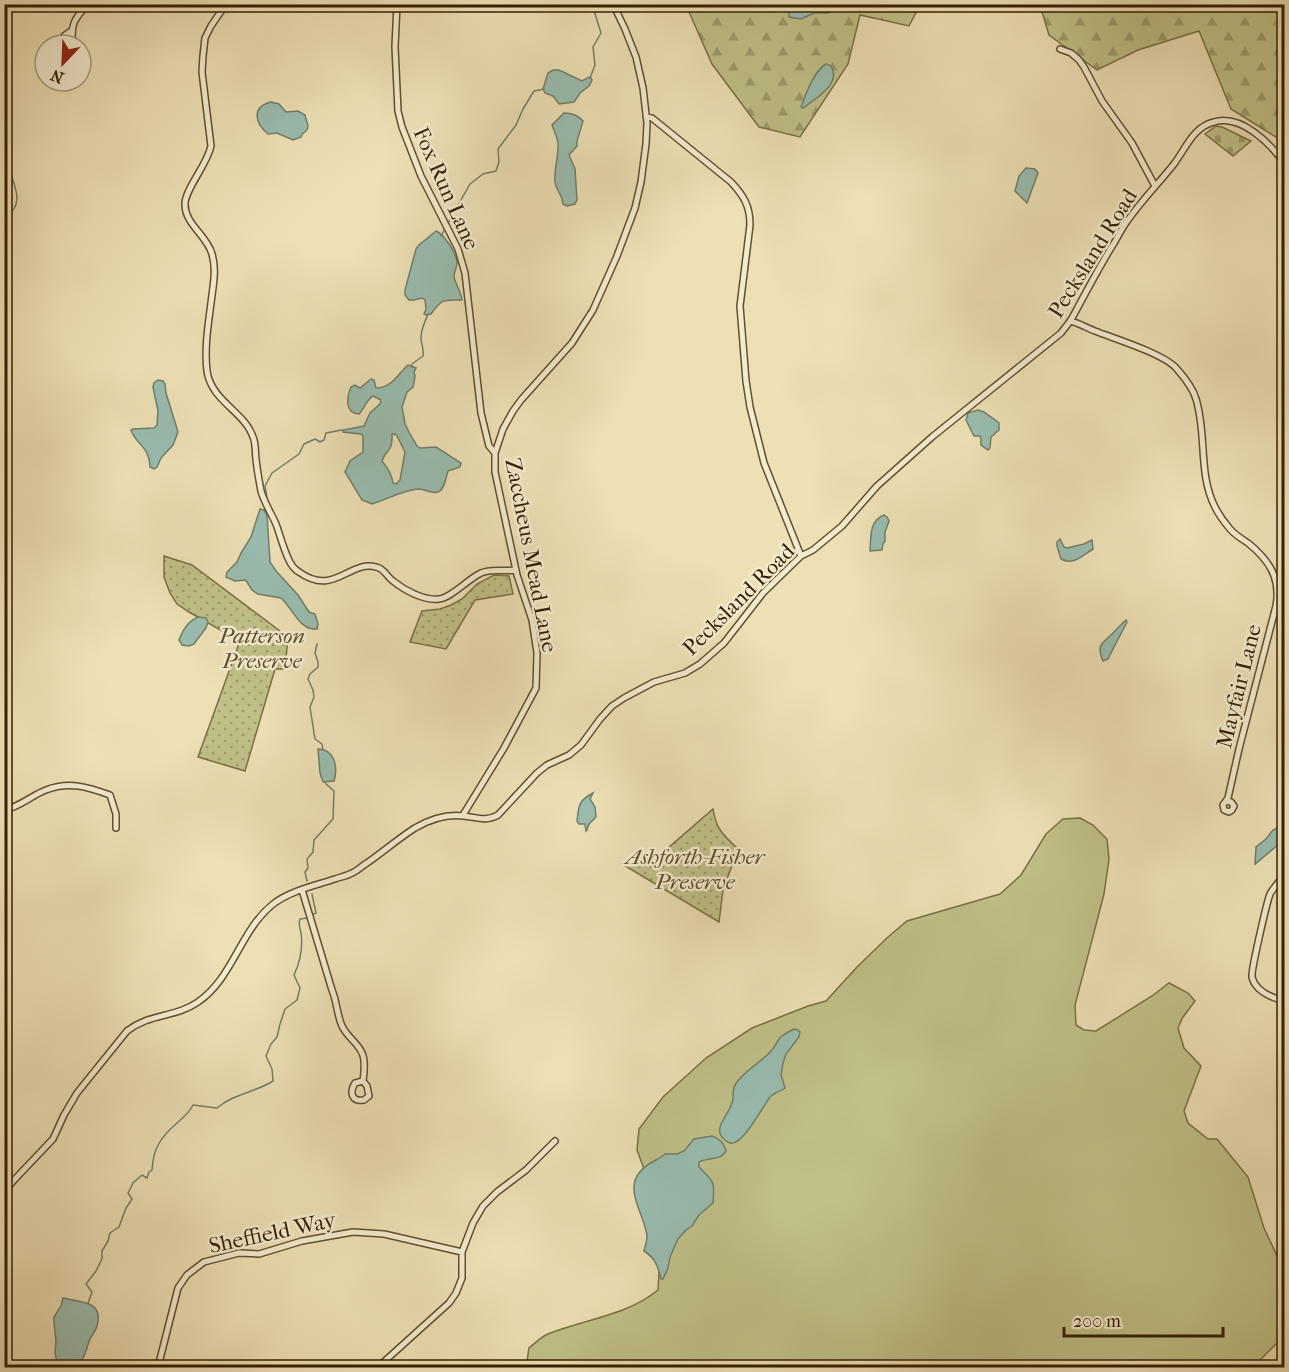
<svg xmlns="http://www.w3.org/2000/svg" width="1289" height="1372" viewBox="0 0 1289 1372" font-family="'IM FELL French Canon',serif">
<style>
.green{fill:#c0c088;stroke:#7a7044;stroke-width:1.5}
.forest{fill:url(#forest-firs);stroke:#7a7044;stroke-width:1.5}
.cemetery{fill:url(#cemetery-stones);stroke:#7a7044;stroke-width:1.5}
.park{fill:url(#park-dots);stroke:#7a7044;stroke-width:1.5}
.water{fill:#99bdb0;stroke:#717e6a;stroke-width:1.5;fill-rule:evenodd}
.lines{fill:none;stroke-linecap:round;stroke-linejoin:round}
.stream{stroke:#717e6a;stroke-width:1.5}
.minor-casing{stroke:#624f2d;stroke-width:8}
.minor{stroke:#f3ebcf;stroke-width:5}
.labels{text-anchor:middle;stroke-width:5;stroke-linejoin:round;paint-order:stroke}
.street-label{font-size:22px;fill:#341f00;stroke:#f3ebcf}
.park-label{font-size:22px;font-style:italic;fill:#5e4f29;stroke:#f3ebcf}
</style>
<defs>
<pattern id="forest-firs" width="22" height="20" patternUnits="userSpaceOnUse" patternTransform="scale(1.5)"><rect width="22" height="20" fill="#c0c088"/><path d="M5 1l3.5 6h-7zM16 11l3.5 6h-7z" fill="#9d9b6d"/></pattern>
<pattern id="cemetery-stones" width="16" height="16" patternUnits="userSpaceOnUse" patternTransform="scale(1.5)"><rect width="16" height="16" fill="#c0c088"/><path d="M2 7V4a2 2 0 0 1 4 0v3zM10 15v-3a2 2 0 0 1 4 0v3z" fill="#9d9b6d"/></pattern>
<pattern id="park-dots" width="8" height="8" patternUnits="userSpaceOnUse" patternTransform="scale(1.5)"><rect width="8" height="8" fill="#c0c088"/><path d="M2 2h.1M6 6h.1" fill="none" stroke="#9d9b6d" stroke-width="1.8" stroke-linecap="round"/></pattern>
</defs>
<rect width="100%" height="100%" fill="#ede0b5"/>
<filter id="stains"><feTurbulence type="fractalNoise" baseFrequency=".00333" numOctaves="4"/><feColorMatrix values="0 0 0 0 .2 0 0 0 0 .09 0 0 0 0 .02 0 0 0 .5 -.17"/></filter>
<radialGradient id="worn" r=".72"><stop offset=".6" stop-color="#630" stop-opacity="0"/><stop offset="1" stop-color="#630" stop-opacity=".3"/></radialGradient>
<path class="green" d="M1080,818l13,7 14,14 2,20 -5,35 -29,111 1,20 8,5 12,1 56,-35 17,-13 19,10 7,8 -12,16 -5,11 6,20 17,18 -17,45 4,12 20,16h9l31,38 16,51 20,43v65l-31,31 -727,1 3,-20c6,-5 12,-11 19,-14 37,-15 78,-18 110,-44l2,-36 -16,-85 -7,-19 2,-21 24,-32 43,-39 46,-30 56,-22 18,-5 31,-34 31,-30 19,-16 93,-27 21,-19 25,-41 17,-15z"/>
<path class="forest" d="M686,5h234l-11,21 -49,-11 -12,49 -48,73 -41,-10 -47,-63z
M1040,5h244v137l-53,-33 -32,-78 -61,19 -41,20 -48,-35z"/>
<path class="cemetery" d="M1216,126l6,1 29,14 -18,15 -28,-22z"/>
<path class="park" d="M164,556l28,9 96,72 -3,32h-10l-30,102 -47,-14 42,-116 -51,-29 -12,-8 -7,-11 -6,-16z
M494,575l15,1 4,18 -38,6 -29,49 -36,-7 12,-31 18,-2 11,-4 11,-6 15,-15z
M713,809c3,20 10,26 25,40l-15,41 -4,32 -97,-58 39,-10z"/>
<path class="water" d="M789,5h45l1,2 -3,4 -4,2h-14l-13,6 -12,-2z
M826,64l5,2c11,18 -16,33 -28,42l-2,-1c5,-13 13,-36 25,-43z
M553,70h6l23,11 7,-4 2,1 1,2 -3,6 -9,7 -6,9 -15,2 -6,-8 -8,-3 -2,-4 5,-16z
M271,102l8,2 7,8 12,-1 7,4c1,6 6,12 0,17 -5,4 -1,-1 -4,5l-8,3 -16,-7 -9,1c-13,-11 -17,-27 3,-32z
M564,113c8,0 14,2 19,8l-6,20v5l-8,9 6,14 2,31 -2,4 -8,2 -4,-2c-1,-12 -8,-14 -8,-23 -1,-12 4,-27 3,-38 -1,-7 -4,-12 -6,-18z
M1026,168l9,1 3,4 -11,30 -12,-12 4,-15z
M436,231c8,3 21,23 21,32 0,5 -3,8 -3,14 2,8 7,15 8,23 -18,0 -20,-2 -31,14l-5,1 -2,-1 2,-5 -1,-9 -3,-2 -8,2h-5l-4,-5v-5l11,-41 3,-4z
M408,365l8,3 -2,4 1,4 -2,11 -6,5 -5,15 3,17 4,8 8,14 3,2 16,-1 25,16 -1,4 -12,4c-2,6 -3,18 -10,21 -6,2 -13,-3 -19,-3 -16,1 -31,10 -47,15l-10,-4 -17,-28 5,-11 13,-9v-16l-2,-2 -18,-2v-2l21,-4 6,-13 10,-9 1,-4 -8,-4c-6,3 -9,13 -14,18 -15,-1 -12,-17 -8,-27l4,-2 5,3 11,-9 3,1 2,8c17,-1 21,-13 32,-23zM392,434h3l2,2 8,16 -5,28 -4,4 -3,-1c-1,-9 -6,-15 -11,-22 4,-13 11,-8 10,-27z
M158,380l5,1 2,3 1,9 12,39 -5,13 -12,13 -4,9 -3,2 -4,-2c-1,-22 -14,-22 -19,-37l2,-1 21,-1 3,-3 1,-14 -5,-24 1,-4z
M978,410l6,2 15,11v7l-8,7 -1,11 -2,2 -7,-5v-6l-1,-3h-6l-8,-16 2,-7z
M260,509l4,1 3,5 3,47 6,9 22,24 11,17 6,2 3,10 -1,5c-17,2 -24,-20 -36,-31l-23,-4 -6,-4 -5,-8 -2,-2 -10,1 -9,-4 1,-5 10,-10 4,-9 10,-16z
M884,515l3,2 2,4 -4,11v9l-2,3 -1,6 -12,1c1,-14 -1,-30 14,-36z
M1060,539l4,8 3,1 17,-4 8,-4 1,9c-10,6 -20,17 -32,10l-4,-13v-4z
M198,617l8,1 2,4 -2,6 -12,16 -5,2 -7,-1 -3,-5c4,-10 8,-18 19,-23z
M1126,620l1,2c-6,12 -13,24 -19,37l-5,2c-8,-18 1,-18 12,-30 4,-4 7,-8 11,-11z
M318,749c17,0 20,19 16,32l-11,1 -3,-9z
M593,793l-3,6 5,8 1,10 -7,7 -2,6 -1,1 -1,-7h-6l-2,-3c2,-16 1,-20 16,-28z
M1280,827l4,1v12l-29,24 1,-17 10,-8 7,-9z
M794,1029l4,1 2,2 -1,5 -13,17 -3,9 -2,12 4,13c-4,3 -11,5 -15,9 -7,9 -26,46 -38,46 -3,1 -6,-2 -8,-4 -12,-10 4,-23 8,-36 2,-5 0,-13 3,-18 8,-14 26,-22 36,-34 5,-5 6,-11 11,-15 4,-3 8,-5 12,-7z
M712,1136c7,2 12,8 14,15 -5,10 -19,6 -27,11v5c15,15 16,14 14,36l-14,12 -7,11 -6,4 -8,9 -8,18 -2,11 -5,11h-2c-3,-13 -6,-21 -17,-28 1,-5 3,-10 3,-14 0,-18 -23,-45 -8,-64 7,-10 18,-12 26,-19h12l7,-3 10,-12z
M63,1298c18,4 41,3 34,28 -1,5 -5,8 -7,13 -4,10 -5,21 -15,28h-15l-3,-4 -2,-10 1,-11 -2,-21v-4l7,-11z"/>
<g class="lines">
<path class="stream" d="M590,78l5,-13 -2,-18 8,-14 -9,-29
M4,136c2,8 2,17 3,25 4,21 22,42 -3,57
M448,223l22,-39 13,-10 13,-3 3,-9 -1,-13 18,-24 7,-16 11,-18 10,-2
M441,236l5,-9
M412,367v-3l11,-8c1,-6 -1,-10 -2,-16 -1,-9 4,-18 7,-26
M267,498l-2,-12 7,-13 27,-19 5,-10 11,-5 5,3 4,-2 2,-7 16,-3
M317,644l-2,9 3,9v5l-8,7 -2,5 5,11 1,7 -4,10 5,32 7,5 1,6
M307,881l-2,-9 3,-4 -1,-9 6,-7 1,-12 19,-21 1,-28 -8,-7 -1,-2
M312,894l4,19 -2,1
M88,1303l4,-11 -6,-8 10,-13 6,-12v-8l6,-10 2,-8 9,-6 7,-19 6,-9 -4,-6 5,-10 9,-8 5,3 2,-6 3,-2c1,-22 9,-33 25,-47 7,-6 12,-10 16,-18l24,3c16,-14 39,-16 56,-27l-1,-12 -6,-13 5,-12 6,-7 3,-13 5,-15 12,-9 3,-12 -6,-13c6,-13 9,-28 7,-42 -1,-6 -3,-9 -1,-14l7,-1"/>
<defs>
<path id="minor" d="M226,4l-15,22 -6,12 -2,18 -1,16 9,74c-4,19 -25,42 -26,57 -1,21 22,32 27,51 4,13 2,27 0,41 -3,25 -8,51 -5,76 4,30 38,41 46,66 3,7 2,15 3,22 1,11 3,21 5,32 3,11 10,22 15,33 4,11 7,23 12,34 2,5 6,11 11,14 35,25 50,-12 77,-5 8,1 11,10 17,14 11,9 31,20 46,18 12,-1 29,-20 42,-26 10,-5 24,-1 35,-3
M397,4l-2,43 3,64 4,16 19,49 37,73 7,24 16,140 8,33 6,7
M58,45l6,-9 7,-5
M73,45c-3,-20 1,-26 15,-41
M1060,49l11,4 8,7 5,7 18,34 30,42 23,43
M646,116l6,2 79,64c13,14 19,24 19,43l-10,81 6,75 4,26 14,56 37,93
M1070,321c9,2 17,7 25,10 20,8 70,23 82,38 7,8 16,19 19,30 11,35 2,75 19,108 4,8 9,15 15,22 5,6 12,10 18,14 21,17 33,35 28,63l-37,143 -11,49 -5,7 1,5 5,2 3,-2 2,-4 -3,-4 -4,-1
M4,810c16,-3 28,-15 42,-20 23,-9 42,-3 64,5l6,19v14
M463,815l41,-67 32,-60 1,-35 -5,-33 -15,-45 -22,-103v-19l8,-24 10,-18 8,-11 51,-57 21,-33 24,-54 18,-48 6,-26 5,-38 1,-21 -4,-35 -7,-31 -11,-28 -12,-25
M1284,875c-4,6 -10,12 -14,19 -3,8 -19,76 -18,83 3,14 21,21 32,24
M302,890l30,100c5,12 5,25 10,36 5,11 16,17 20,27 4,8 2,20 1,28l-8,2c-6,10 -3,19 9,17l5,-4 -2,-10 -4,-5
M4,1192l11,-13 38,-40 11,-24 13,-22 50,-62c23,-18 48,-13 71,-29 35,-24 42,-71 74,-97 17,-14 42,-19 63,-26 5,-2 12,-3 17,-6 5,-2 10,-7 15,-10 16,-11 32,-25 48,-35 14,-8 31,-14 48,-12 13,1 23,6 35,-1l39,-42 10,-8 22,-10 12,-10 19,-26 12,-13 12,-8 30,-16 31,-9 15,-9 24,-21 39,-50 38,-37 12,-6 29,-24 35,-40 55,-49 129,-104 10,-13c13,-24 26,-49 40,-72 6,-9 10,-19 17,-28 14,-20 31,-37 46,-56 12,-16 19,-37 40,-42 27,-8 56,21 70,41
M158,1367l20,-79 9,-13 17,-13 35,-9 20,1 43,-13 51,-9 31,2 78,18
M377,1368l72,-65 7,-10 6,-15v-26l11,-29 10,-17 14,-14 29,-22 29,-29"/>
</defs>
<use href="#minor" class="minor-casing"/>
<use href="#minor" class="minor"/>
</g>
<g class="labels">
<g class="street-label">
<text transform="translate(447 188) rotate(66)" y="8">Fox Run Lane</text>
<text transform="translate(1092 253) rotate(-58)" y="8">Pecksland Road</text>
<text transform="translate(532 555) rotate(79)" y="8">Zaccheus Mead Lane</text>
<text transform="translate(738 599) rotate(-45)" y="8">Pecksland Road</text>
<text transform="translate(1238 686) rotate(-76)" y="8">Mayfair Lane</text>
<text transform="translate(272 1232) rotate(-12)" y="8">Sheffield Way</text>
</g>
<g class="park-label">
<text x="262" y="643">Patterson<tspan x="262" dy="25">Preserve</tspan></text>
<text x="695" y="864">Ashforth-Fisher<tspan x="695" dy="25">Preserve</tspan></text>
</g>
</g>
<rect width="1289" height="1372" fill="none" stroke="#ede0b5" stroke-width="24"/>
<rect x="6" y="6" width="1277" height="1360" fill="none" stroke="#341f00" stroke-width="3"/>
<rect x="12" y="12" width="1265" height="1348" fill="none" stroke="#341f00" stroke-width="1.5"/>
<g transform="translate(63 63) rotate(203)"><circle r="28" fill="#f3ebcf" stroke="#a7997c" stroke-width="1.5"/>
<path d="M0-4.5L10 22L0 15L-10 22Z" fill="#8f2418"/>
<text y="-9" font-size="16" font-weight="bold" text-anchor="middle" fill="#341f00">N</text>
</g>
<path d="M1064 1327v9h159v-9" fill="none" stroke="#341f00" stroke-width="3"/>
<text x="1073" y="1327" font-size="18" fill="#341f00" stroke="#f3ebcf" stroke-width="4.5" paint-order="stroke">200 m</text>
<rect width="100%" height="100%" filter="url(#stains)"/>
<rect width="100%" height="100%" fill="url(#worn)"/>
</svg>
